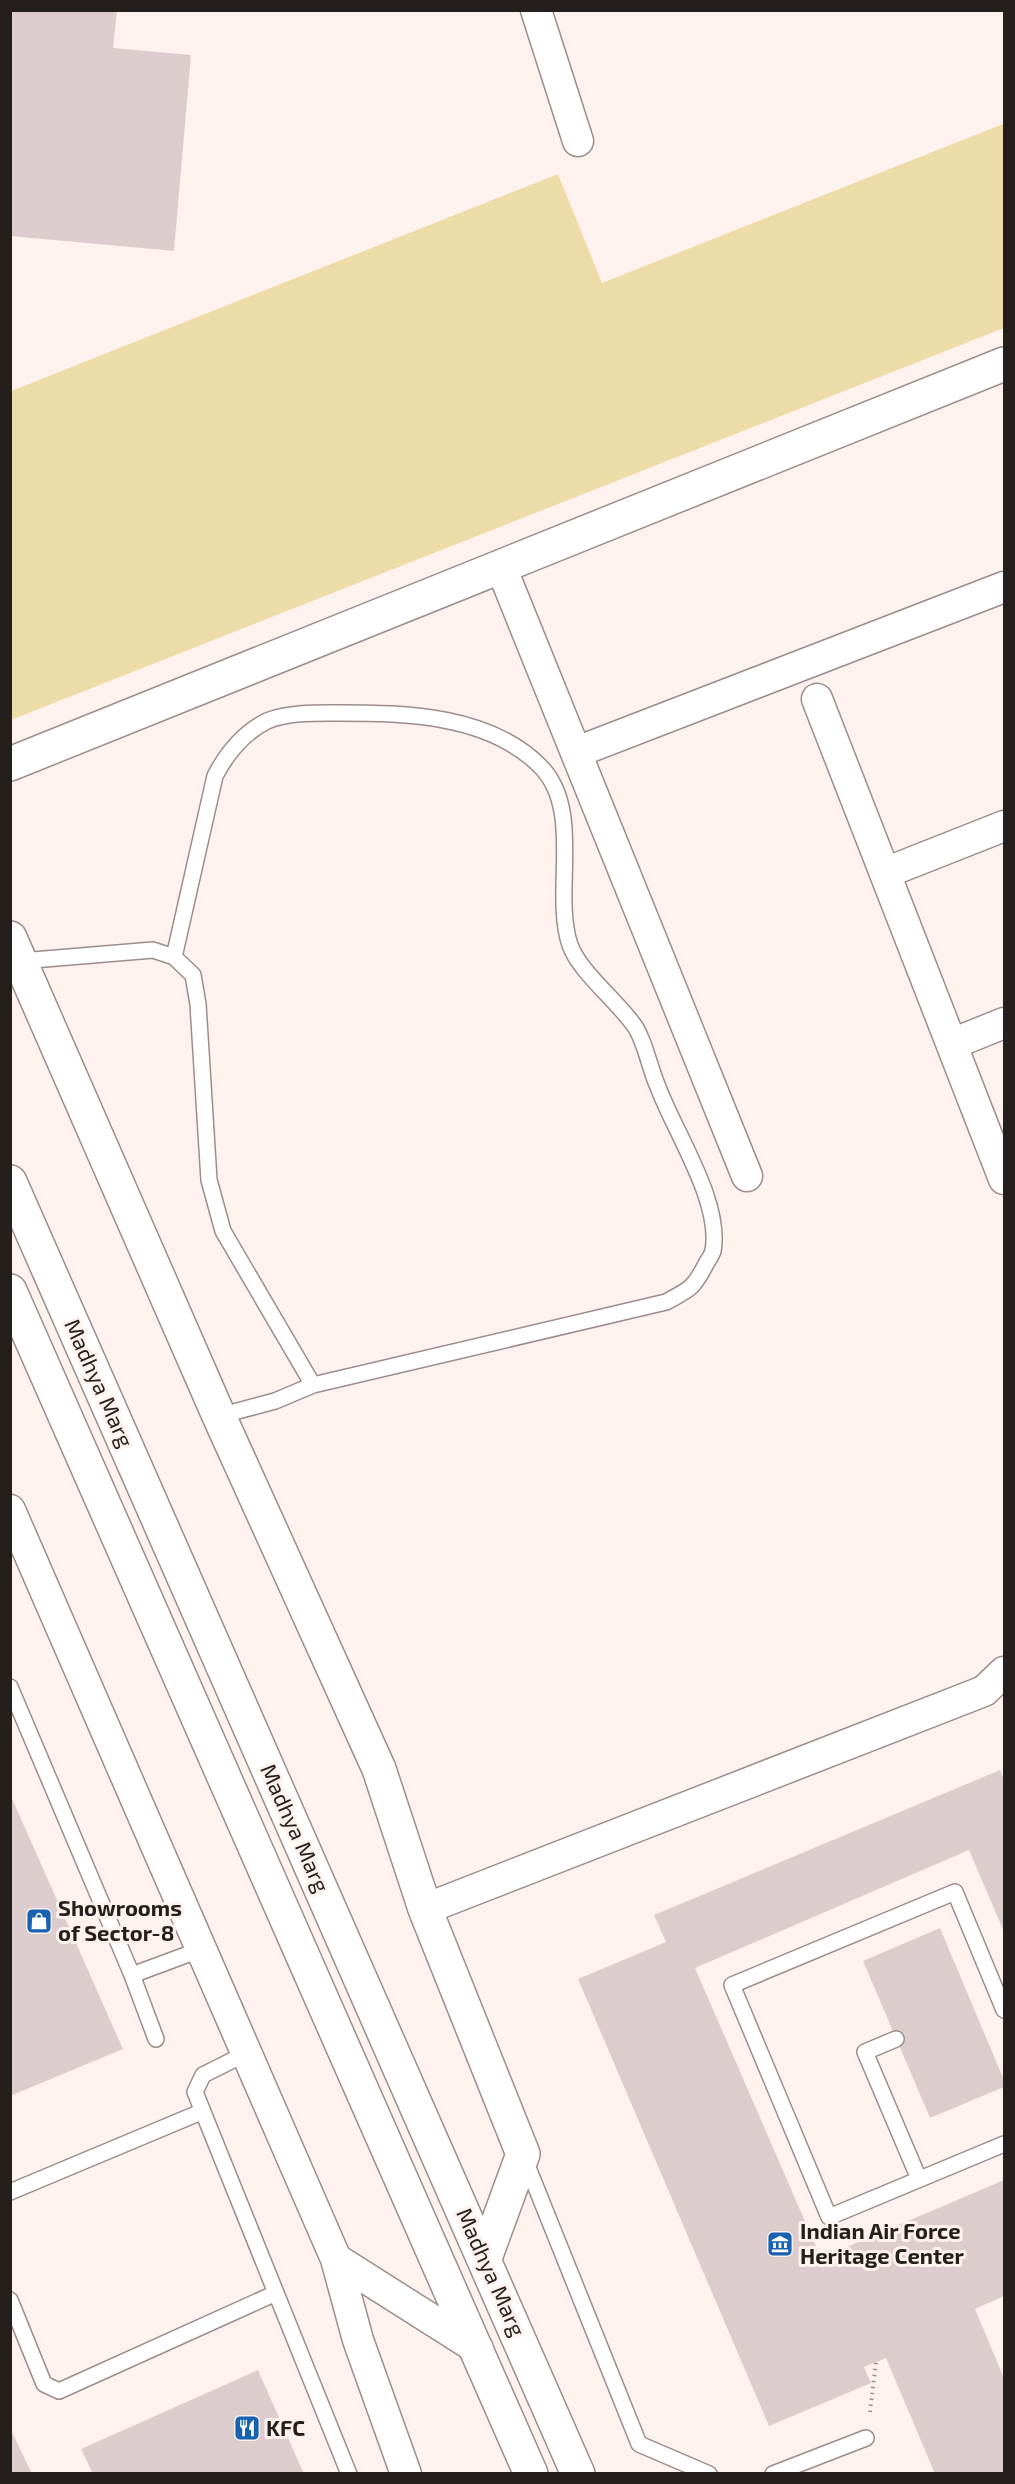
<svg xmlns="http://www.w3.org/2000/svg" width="1015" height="2484" viewBox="0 0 1015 2484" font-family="'Exo 2',sans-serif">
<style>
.green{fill:#eedca8}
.building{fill:#dcccce}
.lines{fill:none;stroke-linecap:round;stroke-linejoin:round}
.lane-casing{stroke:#9c8d8a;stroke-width:18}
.street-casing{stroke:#9c8d8a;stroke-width:33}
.secondary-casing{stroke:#9c8d8a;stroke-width:36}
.path{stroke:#9c9390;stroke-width:4;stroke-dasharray:1.5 4.5;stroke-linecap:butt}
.lane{stroke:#fff;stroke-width:15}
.street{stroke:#fff;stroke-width:30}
.secondary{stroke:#fff;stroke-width:33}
.labels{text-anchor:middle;stroke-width:6;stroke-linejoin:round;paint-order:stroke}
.street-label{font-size:22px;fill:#241f1d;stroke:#fef2ee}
.poi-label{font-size:22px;font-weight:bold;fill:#241f1d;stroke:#fef2ee;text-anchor:start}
</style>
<rect width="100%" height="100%" fill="#fef2ee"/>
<path class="green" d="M1003,124l1,204 -993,392v-329l547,-217 44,109z"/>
<path class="building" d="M10,10h107l-4,38 78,7 -17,196 -164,-15z
M1000,1770l4,10v152l-35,-82 -274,118 126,290 183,-78v116l-29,13 29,69v96h-69l-49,-116 -22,9 7,16 -102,43 -191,-447 88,-37 -12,-27z
M10,1794l113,255 -113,47z
M940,1928l64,152v7l-74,31 -67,-157z
M258,2370l46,104h-211l-12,-25z
M10,2428l22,46h-22z"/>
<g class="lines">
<defs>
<path id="lane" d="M174,957l41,-181c12,-23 28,-43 52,-55 21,-9 51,-8 72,-8 68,0 150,2 201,53 44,44 12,126 30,179 10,28 48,56 66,83 10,17 14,41 22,59 17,46 64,115 55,164 -1,4 -5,9 -7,13 -13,25 -16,25 -40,38l-353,83 -38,16 -56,15
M21,961l132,-11 21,7 19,18 5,29 11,176 14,51 90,154
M10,1687l122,288
M1004,2010l-49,-118 -223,93 97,232 175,-73
M156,2039l-24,-64 70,-26
M896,2039l-31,13 54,127
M247,2053l-44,22 -8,17 154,382
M525,2160l114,284 70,30
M10,2192l191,-80
M10,2300l34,84 15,7 217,-98
M773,2474l93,-36"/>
<path id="street" d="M536,10l42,131
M501,567l246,609
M817,699l187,480
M577,752l427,-165
M885,873l119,-47
M952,1044l52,-21
M10,1510l326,749 22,81 48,134
M425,1909l559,-218 20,-19
M336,2259l142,90"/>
<path id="secondary" d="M10,764l994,-400
M10,938l209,478 160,353 46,140 98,245 -38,104
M10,1182l568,1292
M10,1291l521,1183"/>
</defs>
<use href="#lane" class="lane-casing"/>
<use href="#street" class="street-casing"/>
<use href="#secondary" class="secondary-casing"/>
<path class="path" d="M870,2412l6,-50"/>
<use href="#lane" class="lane"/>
<use href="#street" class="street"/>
<use href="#secondary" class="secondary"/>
</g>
<defs>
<symbol id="shop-square" viewBox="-11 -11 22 22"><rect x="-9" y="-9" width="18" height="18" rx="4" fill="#1762b1" stroke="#fef2ee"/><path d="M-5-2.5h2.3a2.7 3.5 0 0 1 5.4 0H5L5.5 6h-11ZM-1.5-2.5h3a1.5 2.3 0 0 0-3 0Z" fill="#fff"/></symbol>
<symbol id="museum-square" viewBox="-11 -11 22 22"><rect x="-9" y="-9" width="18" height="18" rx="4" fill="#1762b1" stroke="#fef2ee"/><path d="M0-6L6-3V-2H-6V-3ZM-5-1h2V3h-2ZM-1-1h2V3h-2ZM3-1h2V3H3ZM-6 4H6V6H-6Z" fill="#fff"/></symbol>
<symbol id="restaurant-square" viewBox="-11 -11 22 22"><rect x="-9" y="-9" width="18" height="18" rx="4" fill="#1762b1" stroke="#fef2ee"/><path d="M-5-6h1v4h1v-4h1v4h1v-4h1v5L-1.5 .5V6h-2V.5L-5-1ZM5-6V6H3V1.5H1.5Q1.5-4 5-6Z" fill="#fff"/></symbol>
</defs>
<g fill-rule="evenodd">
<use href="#shop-square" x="24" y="1906" width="30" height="30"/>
<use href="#museum-square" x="765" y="2229" width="30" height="30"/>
<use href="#restaurant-square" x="232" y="2413" width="30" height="30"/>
</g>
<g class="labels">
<g class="street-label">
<text transform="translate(99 1383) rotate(66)" y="8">Madhya Marg</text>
<text transform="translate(295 1828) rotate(66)" y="8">Madhya Marg</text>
<text transform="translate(491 2272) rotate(66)" y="8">Madhya Marg</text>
</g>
<g class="poi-label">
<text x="58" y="1916">Showrooms<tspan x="58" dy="25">of Sector-8</tspan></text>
<text x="800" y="2239">Indian Air Force<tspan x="800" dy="25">Heritage Center</tspan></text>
<text x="266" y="2436">KFC</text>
</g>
</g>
<rect width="1015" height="2484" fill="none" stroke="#241f1d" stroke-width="24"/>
</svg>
